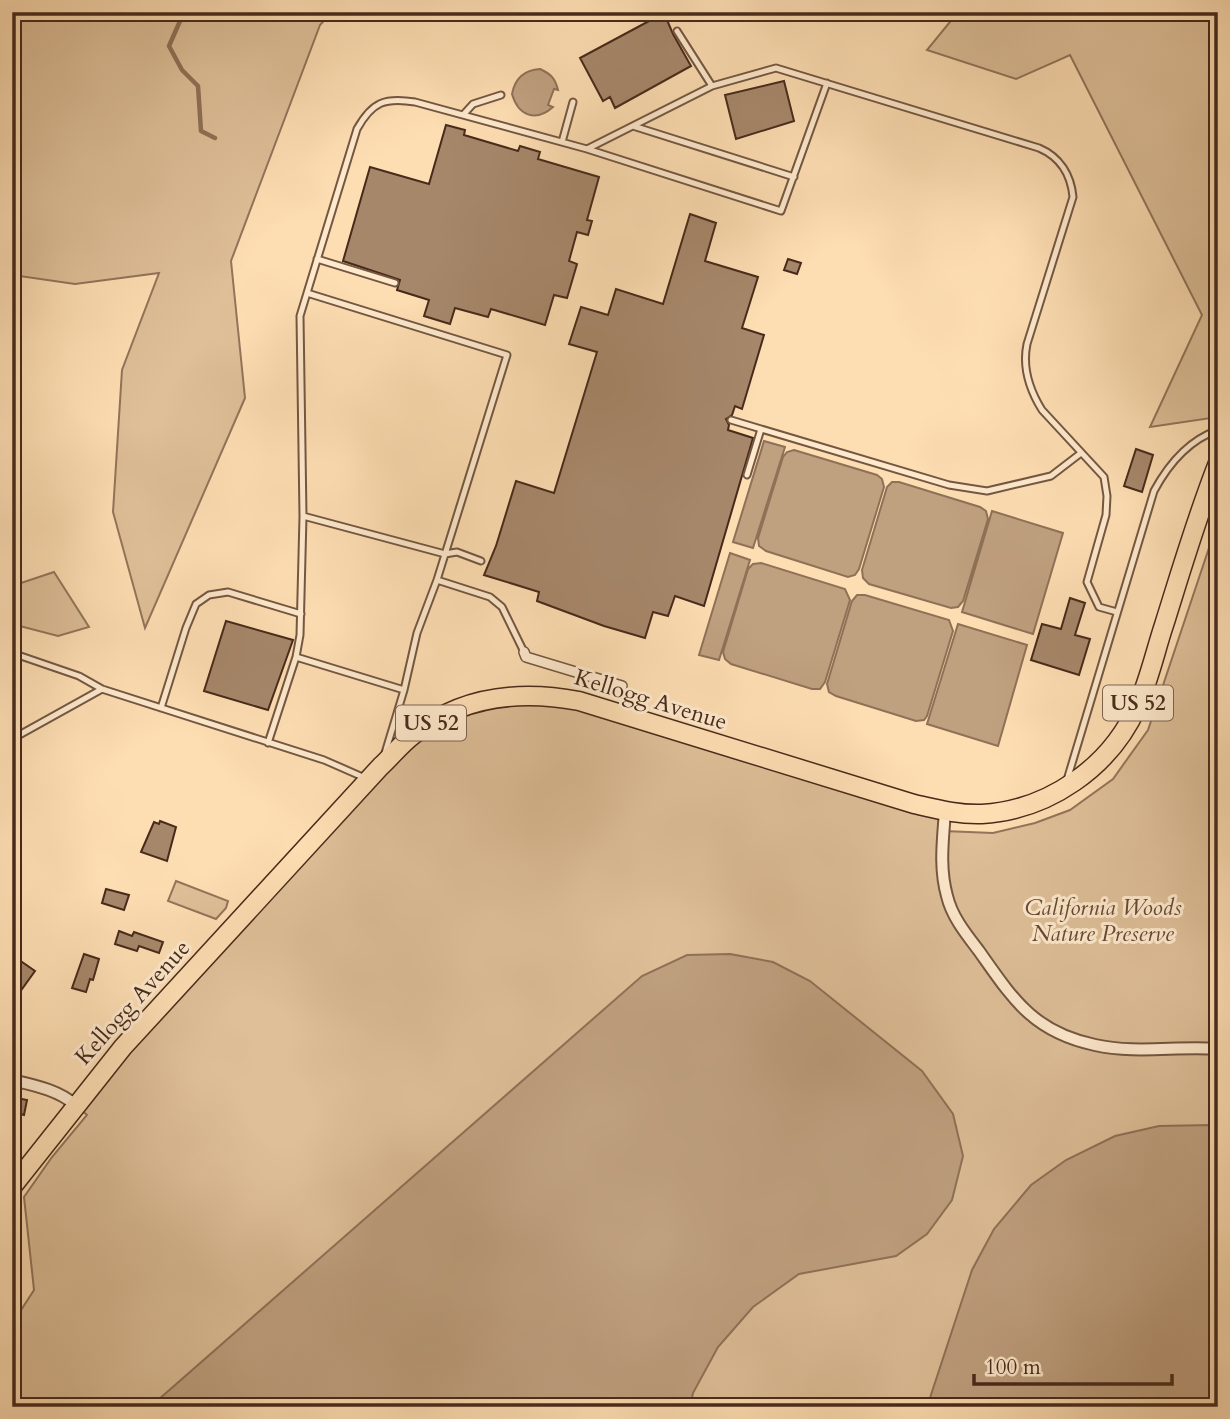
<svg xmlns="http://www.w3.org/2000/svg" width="1230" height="1419" viewBox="0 0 1230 1419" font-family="Cardo,serif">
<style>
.green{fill:#debf98;stroke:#92745a;stroke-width:2}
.water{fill:#bfa07f;stroke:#8f7157;stroke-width:2}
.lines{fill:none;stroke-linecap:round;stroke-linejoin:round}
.stream{stroke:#8f7157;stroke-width:4.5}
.building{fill:#a6876a;stroke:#472a1b;stroke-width:2}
.service-casing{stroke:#745741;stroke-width:9}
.pedestrian-casing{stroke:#745741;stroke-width:12}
.minor-casing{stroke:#745741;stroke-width:14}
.primary-casing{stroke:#472a1b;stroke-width:21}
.service{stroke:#fee9cd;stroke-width:5}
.pedestrian{stroke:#fee9cd;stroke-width:9}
.minor{stroke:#fee9cd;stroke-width:10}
.primary{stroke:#fdddb2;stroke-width:18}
.labels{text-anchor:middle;stroke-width:6;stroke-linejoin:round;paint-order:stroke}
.shield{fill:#fee9cd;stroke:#7e6350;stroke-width:2}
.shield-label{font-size:21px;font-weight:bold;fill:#472a1b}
.street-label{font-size:23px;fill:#472a1b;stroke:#fee9cd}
.park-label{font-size:23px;font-style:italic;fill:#654834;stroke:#fee9cd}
</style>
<rect width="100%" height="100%" fill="#fdddb2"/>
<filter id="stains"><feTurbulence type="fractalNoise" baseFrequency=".00286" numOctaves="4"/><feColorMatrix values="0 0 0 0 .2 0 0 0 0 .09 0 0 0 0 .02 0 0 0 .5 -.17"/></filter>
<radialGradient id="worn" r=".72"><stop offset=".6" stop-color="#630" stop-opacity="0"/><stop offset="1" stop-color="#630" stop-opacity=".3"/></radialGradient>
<path class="green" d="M12,12h320l-12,13 -89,236 14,137 -100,230 -32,-116 9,-142 37,-97 -84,11 -63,-9z
M958,12h260v405l-68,10 52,-112 -132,-260 -54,24 -89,-29z
M1218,521v886h-1206v-83l22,-34 -10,-93 28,-40 35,-42 -12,-10 353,-380 102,-30 415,116 -1,20 49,2 42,-10 35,-13 43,-31 35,-49z
M54,572l35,55 -31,9 -46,-12v-38z
M176,881l52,20 -2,7 -10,11 -48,-18z"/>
<path class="water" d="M540,69c11,5 15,9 18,21l-4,-1 -6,16 5,2c-18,16 -35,8 -41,-13 3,-16 12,-24 28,-25z
M764,441l21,6 -32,101 -20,-6z
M794,450l83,25 5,4 2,8 -25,82 -4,6 -7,2 -82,-26 -7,-5 -1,-8 25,-81 4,-5z
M892,482h7l81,25 6,4 2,8 -25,82 -5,6 -7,1 -82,-24 -6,-6 -1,-8 25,-83z
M992,511l71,22 -30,101 -71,-22z
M730,553l20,7 -31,100 -20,-5z
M761,563l84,26 5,11 -25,82 -5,7h-8l-81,-25 -6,-5 -2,-7 25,-83 5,-5z
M857,595h8l84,25 4,11 -26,85 -3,4 -8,1 -80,-25 -7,-4 -2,-8 25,-83z
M958,624l69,21 -29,101 -71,-22z
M730,954l43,8 37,19 112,90 31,43 10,42 -11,44 -25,34 -31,22 -97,18 -46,33 -35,40 -25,46 -3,14h-540l492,-431 45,-21z
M1212,1125l6,1v281h-291l45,-137 22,-41 37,-44 35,-25 49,-24 44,-10z"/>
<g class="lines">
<path class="stream" d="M184,12l-15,34 13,24 16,16 3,45 14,7
M1206,12l12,29"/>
</g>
<path class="building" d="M664,13l9,21 18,32 -76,42 -5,-11 -7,4 -23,-43z
M784,81l10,40 -58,18 -11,-44z
M446,125l19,5 -1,5 54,16 2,-5 20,6 -2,7 61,18 -12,43 5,1 -4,14 -11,-3 -8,29 8,3 -10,34 -13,-3 -9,30 -54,-16 -3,8 -33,-9 -5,16 -26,-8 5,-16 -32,-10 3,-10 -57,-19 27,-94 59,17z
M690,214l26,9 -11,38 53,16 -16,51 22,7 -22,74 -7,-3 -3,9 -6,4 3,6 -1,5 25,8 -49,168 -29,-10 -7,20 -15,-4 -8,26 -41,-12 -67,-25 2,-9 -55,-17 12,-29 20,-65 38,12 43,-141 -28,-8 12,-37 27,8 8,-26 47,15z
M788,259l13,4 -4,11 -13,-4z
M1136,449l17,6 -11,37 -18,-6z
M1070,598l15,5 -10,32 15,4 -11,36 -48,-15 11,-36 19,5z
M226,621l67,19 -25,70 -64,-19z
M160,821l16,6 -9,34 -26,-9 13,-30 5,2z
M106,889l23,6 -5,15 -22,-7z
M119,931l13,5 2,-4 29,10 -4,11 -20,-7 -2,5 -22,-7z
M84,954l15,5 -6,21 -3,-1 -4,13 -14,-4z
M12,955l23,16 -23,32z
M12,1097l15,3 -3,15 -12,-3z"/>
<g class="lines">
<defs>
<path id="service" d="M677,31l35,55
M463,115l10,-11 28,-9
M633,126l161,51
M562,142l11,-40
M587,149l194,62 46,-128
M317,259l78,24
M307,293l50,-164c15,-27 28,-32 58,-27l172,47 125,-63 64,-18 263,80c21,9 32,27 34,49l-46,147c-5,24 2,45 15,66l62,67 3,19 -1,19 -19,67 12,25 18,5
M731,420l218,65 38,6 64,-15 30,-23
M747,475l14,-46
M303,516l-3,-200 7,-23 200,62 -70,225 -20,53 -13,57
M437,580l53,17 12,10 22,45
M12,653l67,23 23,13 222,71 41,18
M296,657l4,-22 3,-119 142,38 12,-2 24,9
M161,708l25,-80 10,-24 13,-9 19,-3 73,22
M12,739l90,-50
M268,743l28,-86 108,33 -19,63
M1067,780l87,-289c14,-26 35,-51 64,-61"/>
<path id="pedestrian" d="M524,652l2,5 96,29"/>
<path id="minor" d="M945,811c-2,29 -6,56 2,85 5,21 19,38 32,55 34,48 54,81 116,94 40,9 82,1 123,4
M12,1080c21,5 47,10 63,25"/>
<path id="primary" d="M12,1187l111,-140 258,-281c11,-10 20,-22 32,-31 48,-39 107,-45 166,-34l335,103c22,5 45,11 68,10 67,-4 128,-47 155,-107 12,-26 18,-55 27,-82 17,-54 33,-109 54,-162"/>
</defs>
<use href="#service" class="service-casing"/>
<use href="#pedestrian" class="pedestrian-casing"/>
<use href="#minor" class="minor-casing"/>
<use href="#primary" class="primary-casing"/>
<use href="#service" class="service"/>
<use href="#pedestrian" class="pedestrian"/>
<use href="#minor" class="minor"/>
<use href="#primary" class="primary"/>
</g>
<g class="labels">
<g class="shield">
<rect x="1103" y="685.5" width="70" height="35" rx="5"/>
<rect x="396" y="705.5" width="70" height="35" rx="5"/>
</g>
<g class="shield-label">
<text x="1138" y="710">US 52</text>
<text x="431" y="730">US 52</text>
</g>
<g class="street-label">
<text transform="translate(651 699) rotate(17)" y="8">Kellogg Avenue</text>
<text transform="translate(132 1002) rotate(-48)" y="8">Kellogg Avenue</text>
</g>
<g class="park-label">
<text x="1103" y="915">California Woods<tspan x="1103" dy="26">Nature Preserve</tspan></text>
</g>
</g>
<rect width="1230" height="1419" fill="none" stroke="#fdddb2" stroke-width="42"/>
<rect x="14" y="14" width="1202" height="1391" fill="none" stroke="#472a1b" stroke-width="3.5"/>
<rect x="21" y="21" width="1188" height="1377" fill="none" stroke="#472a1b" stroke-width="2"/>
<path d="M974 1374v10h198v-10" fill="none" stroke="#472a1b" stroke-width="3.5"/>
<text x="985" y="1374" font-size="21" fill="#472a1b" stroke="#fee9cd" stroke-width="5" paint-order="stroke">100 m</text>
<rect width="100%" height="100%" filter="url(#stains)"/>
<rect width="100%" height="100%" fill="url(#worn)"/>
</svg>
